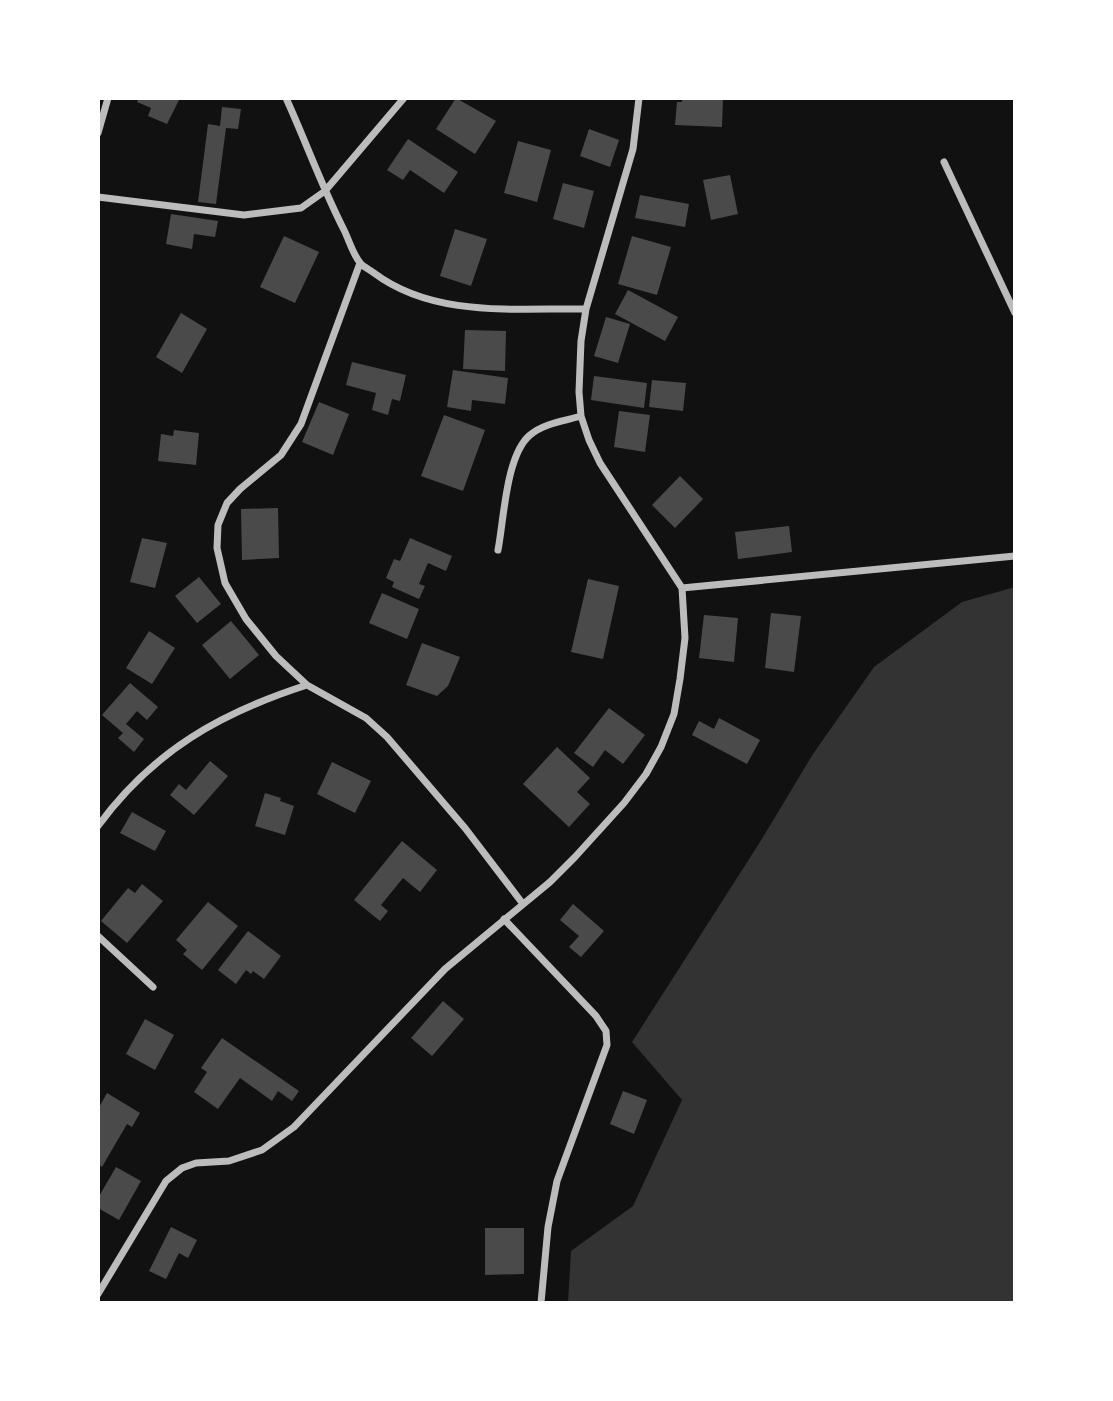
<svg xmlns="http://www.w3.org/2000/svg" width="1113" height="1401" viewBox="0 0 1113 1401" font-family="'Titillium Web',sans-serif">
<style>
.water{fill:#333}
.building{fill:#4a4a4a}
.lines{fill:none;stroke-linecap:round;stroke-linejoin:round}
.minor{stroke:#bcbcbc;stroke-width:7}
</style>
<rect width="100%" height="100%" fill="#111"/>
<path class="water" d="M1015,587v716h-447l3,-52 62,-45 49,-106 -50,-58 128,-200 53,-88 61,-87 88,-65z"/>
<path class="building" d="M139,98h41l-13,26 -19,-8 3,-8 -14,-6z
M456,98l40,23 -21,33 -39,-25z
M682,98h41l-1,29 -47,-2 2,-23h5z
M222,107l19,2 -3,20 -12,-1 -10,76 -18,-2 10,-78 12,2z
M589,129l30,11 -9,27 -30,-11z
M408,139l50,33 -14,21 -34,-23 -7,10 -16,-10z
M518,141l33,9 -14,52 -33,-9z
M730,175l8,39 -27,6 -8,-40z
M563,183l31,8 -10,37 -31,-9z
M640,195l49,9 -4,23 -50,-9z
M171,214l47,7 -3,16 -21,-3 -2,15 -26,-5z
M455,229l32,10 -16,47 -31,-10z
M284,236l35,16 -24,51 -35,-16z
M632,236l39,11 -14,48 -39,-11z
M628,290l50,27 -13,24 -50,-27z
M181,313l26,16 -25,44 -26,-16z
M606,317l24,7 -12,39 -24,-7z
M465,330l41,1 -1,40 -42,-2z
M352,362l54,13 -6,26 -8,-2 -4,16 -16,-5 4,-17 -30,-8z
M453,370l55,8 -3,26 -33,-4 -1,11 -24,-4z
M594,376l53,7 -3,25 -53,-8z
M652,380l34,3 -3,28 -34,-4z
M319,402l30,12 -16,41 -31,-13z
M619,411l31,4 -5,37 -31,-5z
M444,415l41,15 -22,61 -42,-15z
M174,430l25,3 -3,32 -38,-4 3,-27 12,2z
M680,476l23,23 -28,29 -23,-23z
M278,508l1,50 -37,2 -1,-51z
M789,526l3,26 -54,7 -3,-27z
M142,538l25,5 -12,45 -25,-6z
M410,538l42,18 -6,15 -18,-8 -9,21 6,2 -6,13 -27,-12 2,-5 -8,-4 8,-19 6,2z
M199,577l22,27 -24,19 -22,-27z
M588,579l31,7 -16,73 -32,-7z
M382,593l37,16 -12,30 -38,-16z
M771,613l30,3 -7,56 -29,-4z
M704,615l34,3 -4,44 -35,-4z
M231,621l28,34 -29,24 -28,-34z
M149,631l26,17 -23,36 -26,-16z
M422,643l38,14 -12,29 -11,10 -31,-11z
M130,683l28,24 -11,13 -10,-9 -11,13 18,15 -10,13 -16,-14 5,-5 -21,-18z
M609,708l36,27 -22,29 -18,-14 -12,17 -19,-14z
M719,718l41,22 -13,24 -55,-29 7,-14 15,8z
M557,747l33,31 -13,14 13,12 -21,23 -46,-43z
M210,761l18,15 -34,39 -24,-20 9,-11 7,6z
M332,762l39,19 -16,32 -38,-19z
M265,793l16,5 -1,3 14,5 -9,29 -30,-9z
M132,812l34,19 -11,20 -35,-18z
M402,841l35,29 -17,22 -17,-14 -22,27 7,6 -8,10 -26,-21z
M142,884l21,17 -36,42 -26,-22 27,-33 7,5z
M208,902l30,24 -36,44 -19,-16 4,-4 -11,-10z
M573,904l31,27 -23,26 -12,-10 10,-11 -19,-16z
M248,931l33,25 -17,23 -11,-8 -2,3 -5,-4 -10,14 -18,-14z
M443,1001l21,18 -32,37 -21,-18z
M145,1019l29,16 -19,35 -29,-16z
M222,1038l77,53 -7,10 -14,-10 -6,10 -32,-23 -22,31 -24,-17 13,-20 -6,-4z
M623,1091l24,9 -13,34 -24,-10z
M107,1093l33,20 -8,14 -5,-3 -25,43 -4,-3v-55z
M116,1167l25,14 -22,39 -21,-12v-10z
M171,1227l26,13 -9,18 -9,-5 -13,26 -17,-8z
M485,1228h39v46l-39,1z"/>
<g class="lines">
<path class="minor" d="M286,98c20,44 36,89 58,132 5,10 9,25 17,34 3,3 9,6 13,9 60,45 141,35 212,36
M98,133l10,-35
M944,162l71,151
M98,197l146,18 57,-7 24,-17 79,-93
M360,263l-59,161 -20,31 -41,34 -13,14 -9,22 -1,23 8,35 21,36 30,37 31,29 59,33 21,19 78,91 58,76
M498,550c6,-31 8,-95 32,-115 14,-12 35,-14 51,-19
M682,588l333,-32
M98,826c55,-75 122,-113 209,-141
M504,919l92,97 10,15 1,14 -50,136 -9,46 -7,76
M98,936l55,51
M98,1294l68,-113 16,-13 14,-5 33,-2 33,-11 32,-23 151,-158 105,-87 25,-25 49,-54 22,-29 15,-27 13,-33 6,-35 5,-41 -3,-50 -82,-125 -11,-23 -8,-24 -2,-24 2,-51 5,-32 47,-160 6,-51"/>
</g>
<rect width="1113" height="1401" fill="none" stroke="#ffffff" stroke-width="200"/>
</svg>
